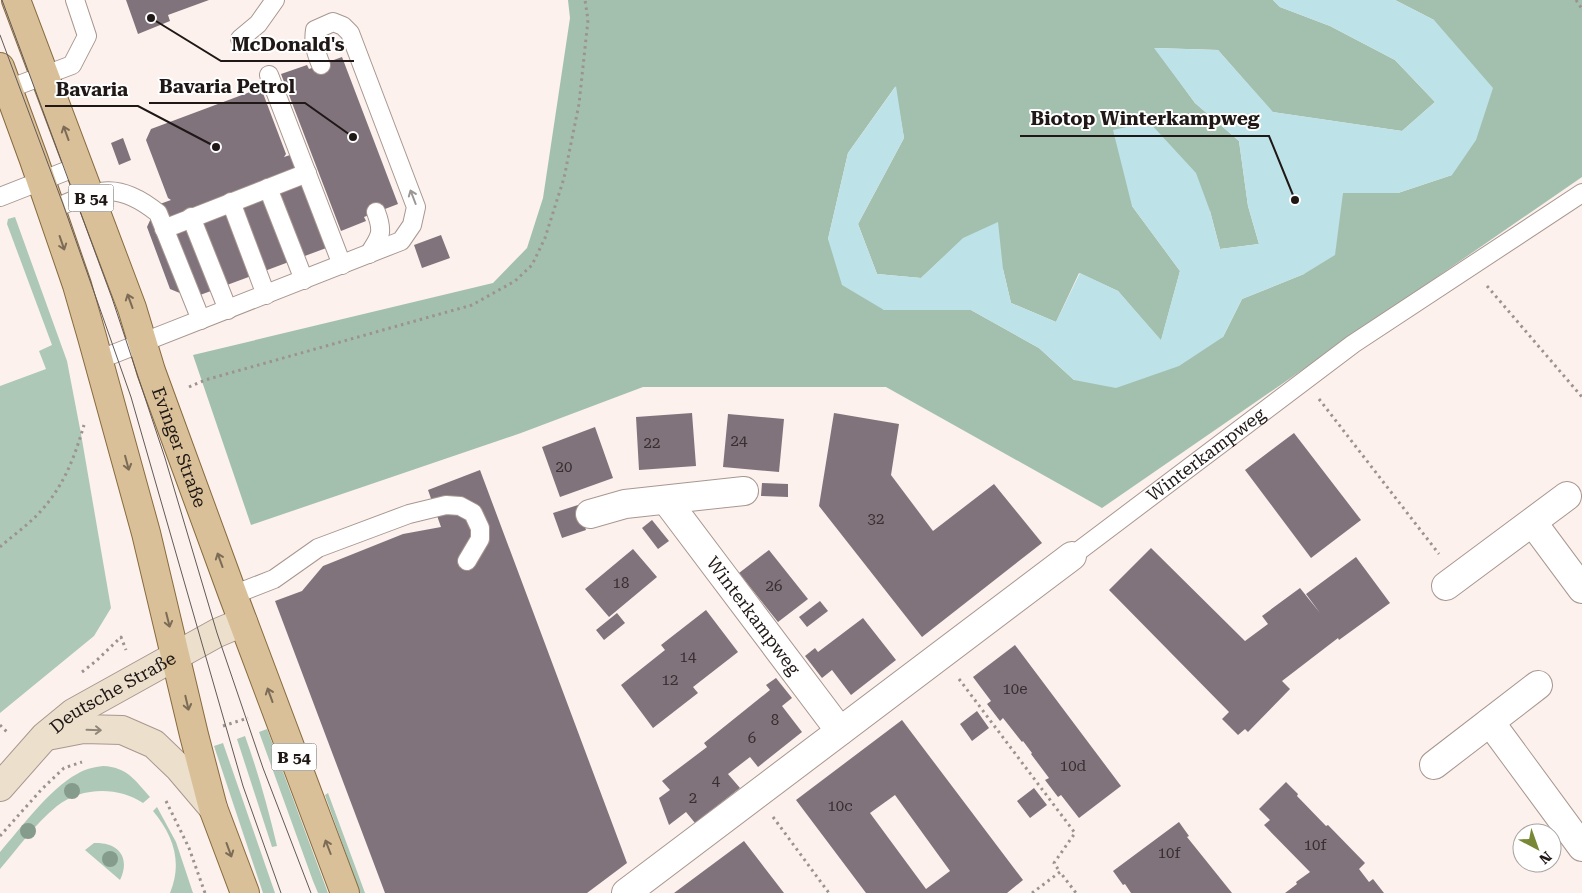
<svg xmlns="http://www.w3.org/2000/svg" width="1582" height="893" viewBox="0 0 1582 893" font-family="'Roboto Serif',serif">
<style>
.green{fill:#adc8b7}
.forest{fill:#a3c0ae}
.water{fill:#bde2e8}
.building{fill:#81737c;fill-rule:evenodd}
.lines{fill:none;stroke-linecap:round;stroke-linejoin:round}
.lane-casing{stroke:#a89790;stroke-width:20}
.street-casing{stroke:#a89790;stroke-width:30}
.secondary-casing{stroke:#a89790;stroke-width:30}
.primary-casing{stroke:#886a3e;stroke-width:30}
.path{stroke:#9c938f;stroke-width:3;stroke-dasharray:2.5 4;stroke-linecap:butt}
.lane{stroke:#fff;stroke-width:18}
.street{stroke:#fff;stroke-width:28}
.secondary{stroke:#ece0cc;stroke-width:28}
.primary{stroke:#d9c098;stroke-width:28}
.tram{stroke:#625956;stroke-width:1}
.tree{fill:#859b8b}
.oneway{stroke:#7c6c57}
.oneway2{stroke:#9a9796}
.oneway3{stroke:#90867a}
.labels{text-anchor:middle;stroke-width:4;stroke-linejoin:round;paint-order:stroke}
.number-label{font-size:15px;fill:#382f30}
.shield{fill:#fff;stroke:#625d5c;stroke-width:1}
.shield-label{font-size:16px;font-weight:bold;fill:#1f1816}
.street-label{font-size:18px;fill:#1f1816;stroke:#fff}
.leader{fill:none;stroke:#1f1816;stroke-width:2}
.callout-dot{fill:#1f1816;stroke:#fff;stroke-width:2}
.callout-label{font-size:19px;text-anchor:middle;font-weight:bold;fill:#1f1816;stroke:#fff;stroke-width:4;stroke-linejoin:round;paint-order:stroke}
</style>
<rect width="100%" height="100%" fill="#fcf1ec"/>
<path class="green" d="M15,217l52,144 14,73 30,174 -17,28 -94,77v-327l46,-17 -7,-18 13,-6 -45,-121 1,-5z
M267,729l61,164h-10l-5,-12 -54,-149z
M245,736c13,36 23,72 32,110l-5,1 -35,-108z
M223,743l52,150h-12l-49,-147z
M103,766c24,1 32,14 47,31l-7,6c-25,-17 -62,-16 -86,3 -21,17 -39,42 -57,63v-17c21,-24 49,-63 77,-78 8,-5 17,-7 26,-8z
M328,793l37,100h-5l-35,-98z
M157,807l19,35 17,51h-23c13,-31 3,-58 -17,-82z
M94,843c24,-1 37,14 26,37l-35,-30z"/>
<path class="forest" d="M568,0h705l7,7 50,19 65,34 40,42 -33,29 -130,-19 -54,-62 -63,-2 40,55 44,38 9,65 11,38 -39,5 -10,-38 -78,-5 48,65 -19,70 -43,-50 -39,-18 -23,49 -45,-19 -8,-34 -40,-30 -42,39 -44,-4 -19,-50 46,-86 -9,-51 -47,66 -20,86 56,71h87l68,38 35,32 149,-43 19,-38 62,-25 39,-81h55l54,-18 -18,-155 -39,-20h187v177l-480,331 -216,-121h-243l-122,46 -270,92 -58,-170 300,-72 34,-35 16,-50 27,-180z"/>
<path class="water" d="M1273,0h122l39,20 59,68 -17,52 -24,35 -54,18h-55l-8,62 -31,19 -62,25 -19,38 -44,29 -63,22 -42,-8 -35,-32 -68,-38h-87l-42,-25 -14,-46 20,-86 48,-67 8,52 -46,86 19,50 44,4 42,-40 35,-16 5,47 8,34 45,19 24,-49 38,18 43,49 19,-69 -48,-65 -19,-76 36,-8 47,51 14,38 10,38 39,-5 -11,-38 -9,-65 -44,-38 -41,-55 64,2 55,62 129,19 33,-29 -40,-42 -65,-34 -50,-19z"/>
<path class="building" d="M126,0h83l-41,15 2,6 -32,13z
M342,57l56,147 -34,13 2,4 -25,10 -60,-157 26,-9 2,4z
M261,88l25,66 -2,3 18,-6 35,93 -145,54 -22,-9 -23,-62 10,-22 14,-5 -3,-2 -22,-58 5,-11z
M123,138l8,22 -12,5 -8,-22z
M441,235l9,23 -28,10 -8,-23z
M692,413l4,53 -57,4 -3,-53z
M834,413l65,11 -8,51 42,56 61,-47 48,59 -120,94 -103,-131z
M728,414l56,5 -5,53 -56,-5z
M595,427l18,51 -53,19 -18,-50z
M1294,433l67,87 -50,38 -66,-88z
M480,470l147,393 -40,30h-202l-110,-292 27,-10 21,-25 80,-32 38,-7 -13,-37z
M762,483l26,1v13l-27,-1z
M578,505l8,25 -24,8 -9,-25z
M652,520l17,21 -11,8 -16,-21z
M1151,548l94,93 23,-17 -6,-8 38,-28 20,25 -14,-19 50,-37 34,46 -51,37 -1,-2 -56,43 8,8 -42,43 -3,-3 -7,6 -16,-16 7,-7 -120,-122z
M633,549l24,28 -48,40 -24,-28z
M769,550l39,49 -30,23 -39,-49z
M820,601l8,10 -21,16 -8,-10z
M706,610l32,42 -45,35 5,6 -45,35 -32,-43 44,-35 -4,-5z
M617,613l8,10 -21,17 -8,-10z
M863,618l33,42 -45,35 -19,-25 -10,8 -17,-22 10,-8 3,4z
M1015,645l106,141 -42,32 -18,-23 -3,2 -13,-17 4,-2 -18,-24 1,-1 -9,-12 -1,1 -19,-24 -3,3 -13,-17 4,-3 -18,-24z
M776,678l16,20 -10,8 20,26 -44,35 -8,-10 -22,17 12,14 -45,35 -9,-11 -17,13 -10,-27 11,-8 -8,-9 45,-34 -3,-4 66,-53 -4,-5z
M977,711l12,17 -17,13 -12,-17z
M902,720l121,160 -16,13h-141l-70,-93zM895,795l55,76 -24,18 -56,-76z
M1286,782l12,12 -1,2 29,30 2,-1 37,38 -6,6 10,13 4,-3 11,14h-99l12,-9 -1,-2 14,-10 -46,-47 6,-5 -11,-11z
M1034,788l13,17 -17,13 -13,-17z
M1179,822l10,14 -2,1 45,56h-101l-6,-9 -2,1 -10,-14z
M744,841l40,52h-110z"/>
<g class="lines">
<defs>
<g id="lane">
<path d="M240,39l18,-15 17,-24"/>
<path d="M269,75l73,190"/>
<path d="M8,89l64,-24 15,-29 -12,-36"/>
<path d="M268,188l36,92"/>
<path d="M0,197l79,-31"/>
<path d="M231,202l35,93"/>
<path d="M51,210c45,-20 65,-31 107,3l43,107"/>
<path d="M191,217l37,93"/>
<path d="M164,229l143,-56"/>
<path d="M369,254c11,-17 15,-21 7,-42"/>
<path d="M98,360l303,-119 11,-16 4,-18 -66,-174 -7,-7 -10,-4 -18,8c-2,13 1,23 6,35"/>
<path id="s1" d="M1072,556l281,-212 229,-151"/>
<path d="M233,595l41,-16 44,-31 91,-34 37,-9 14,1 13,7 7,15v11l-13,22"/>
</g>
<g id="street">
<path id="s2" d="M666,500l174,231"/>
<path d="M590,514l35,-10 119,-13"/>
<path d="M1533,523l49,66"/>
<path d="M1446,586l121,-90"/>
<path d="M1490,722l92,125"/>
<path d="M1434,765l104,-80"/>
<path d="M626,893l446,-337"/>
</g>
<g id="secondary">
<path d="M47,736l36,-7 39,1 32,14 25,24 34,40"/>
<path id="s3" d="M0,787l45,-51 28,-23 144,-80 26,-11"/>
</g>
<g id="primary">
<path id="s4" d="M16,0l116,308 19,63 82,224 112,298"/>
<path d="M0,67l34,93 43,125 15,52 54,196 48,202 19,73 32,85"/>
</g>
</defs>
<use href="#lane" class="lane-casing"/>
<use href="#street" class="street-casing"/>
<use href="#secondary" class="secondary-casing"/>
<use href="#primary" class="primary-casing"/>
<path class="path" d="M1576,0l6,9
M1487,286l95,111
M189,387l16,-7 267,-75 43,-24 17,-16 13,-27 19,-60 15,-74 9,-84 -3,-20
M1319,399l120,155
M0,547c12,-11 27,-21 38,-33 25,-26 36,-55 46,-89
M82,672l14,-11 25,-24 5,13
M959,679l116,154 -21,30 6,9
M0,725l9,9
M223,726l25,-8
M166,801l23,47 16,45
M773,817l56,76
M0,836l41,-46 23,-22 18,-6
M1032,893l28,-21 16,21"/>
<use href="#lane" class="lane"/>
<use href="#street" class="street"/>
<use href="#secondary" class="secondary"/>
<use href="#primary" class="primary"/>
<path class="tram" d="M2,0l110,298 53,160 52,175 46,135 48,125
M0,35l63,169 68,193 112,389 38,107"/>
</g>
<g class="tree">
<circle cx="72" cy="791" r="8"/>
<circle cx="28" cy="831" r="8"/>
<circle cx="110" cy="859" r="8"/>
</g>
<defs><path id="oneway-shaft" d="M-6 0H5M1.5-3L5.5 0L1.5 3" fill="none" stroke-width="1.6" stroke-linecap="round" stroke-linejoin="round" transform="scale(1.25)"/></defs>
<g class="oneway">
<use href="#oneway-shaft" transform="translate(66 133) rotate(-110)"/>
<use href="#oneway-shaft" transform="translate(62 243) rotate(71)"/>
<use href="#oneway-shaft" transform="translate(130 301) rotate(-110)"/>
<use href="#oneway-shaft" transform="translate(127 463) rotate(75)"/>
<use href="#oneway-shaft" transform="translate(220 560) rotate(-110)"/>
<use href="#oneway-shaft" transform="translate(168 620) rotate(76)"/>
<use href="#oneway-shaft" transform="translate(270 695) rotate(-110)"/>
<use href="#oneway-shaft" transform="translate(187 703) rotate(77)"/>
<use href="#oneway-shaft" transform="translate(328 847) rotate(-111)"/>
<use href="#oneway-shaft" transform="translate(229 850) rotate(70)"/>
</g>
<use class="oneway2" href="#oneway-shaft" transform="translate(413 197) rotate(-111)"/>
<use class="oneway3" href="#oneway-shaft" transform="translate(94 730) rotate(2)"/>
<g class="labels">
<g class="number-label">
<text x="739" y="446">24</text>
<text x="652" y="448">22</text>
<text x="564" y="472">20</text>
<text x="876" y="524">32</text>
<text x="621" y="588">18</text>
<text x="774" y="591">26</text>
<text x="688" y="662">14</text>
<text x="670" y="685">12</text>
<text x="1015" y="694">10e</text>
<text x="775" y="725">8</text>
<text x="752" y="743">6</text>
<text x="1073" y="771">10d</text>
<text x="716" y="786">4</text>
<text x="693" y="803">2</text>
<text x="840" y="811">10c</text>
<text x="1315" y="850">10f</text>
<text x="1169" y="858">10f</text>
</g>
<g class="shield">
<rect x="68.5" y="184.5" width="45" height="27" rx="4"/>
<rect x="271.5" y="743.5" width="45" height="27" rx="4"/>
</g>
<g class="shield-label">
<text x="91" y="204">B 54</text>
<text x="294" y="763">B 54</text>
</g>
<g class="street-label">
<text dy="6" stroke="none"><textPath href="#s4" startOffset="476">Evinger Straße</textPath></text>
<text dy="6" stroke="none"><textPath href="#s1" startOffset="168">Winterkampweg</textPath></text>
<text dy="6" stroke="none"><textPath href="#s2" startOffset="145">Winterkampweg</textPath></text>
<text dy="6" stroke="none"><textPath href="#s3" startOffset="149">Deutsche Straße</textPath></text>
</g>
</g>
<path class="leader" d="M151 18L221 61H354M353 137L305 103H149M216 147L138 106H45M1295 200L1269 136H1020"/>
<g class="callout-dot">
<circle cx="151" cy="18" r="5"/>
<circle cx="353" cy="137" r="5"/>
<circle cx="216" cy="147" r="5"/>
<circle cx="1295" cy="200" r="5"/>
</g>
<g class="callout-label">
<text x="288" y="51">McDonald's</text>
<text x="227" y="93">Bavaria Petrol</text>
<text x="92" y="96">Bavaria</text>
<text x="1145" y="125">Biotop Winterkampweg</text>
</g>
<g transform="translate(1537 848) rotate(139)"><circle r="24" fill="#ffffff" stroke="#a5a3a2"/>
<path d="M0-4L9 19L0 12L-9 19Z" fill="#798837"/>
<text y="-8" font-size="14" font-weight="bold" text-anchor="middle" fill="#1f1816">N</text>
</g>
</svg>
